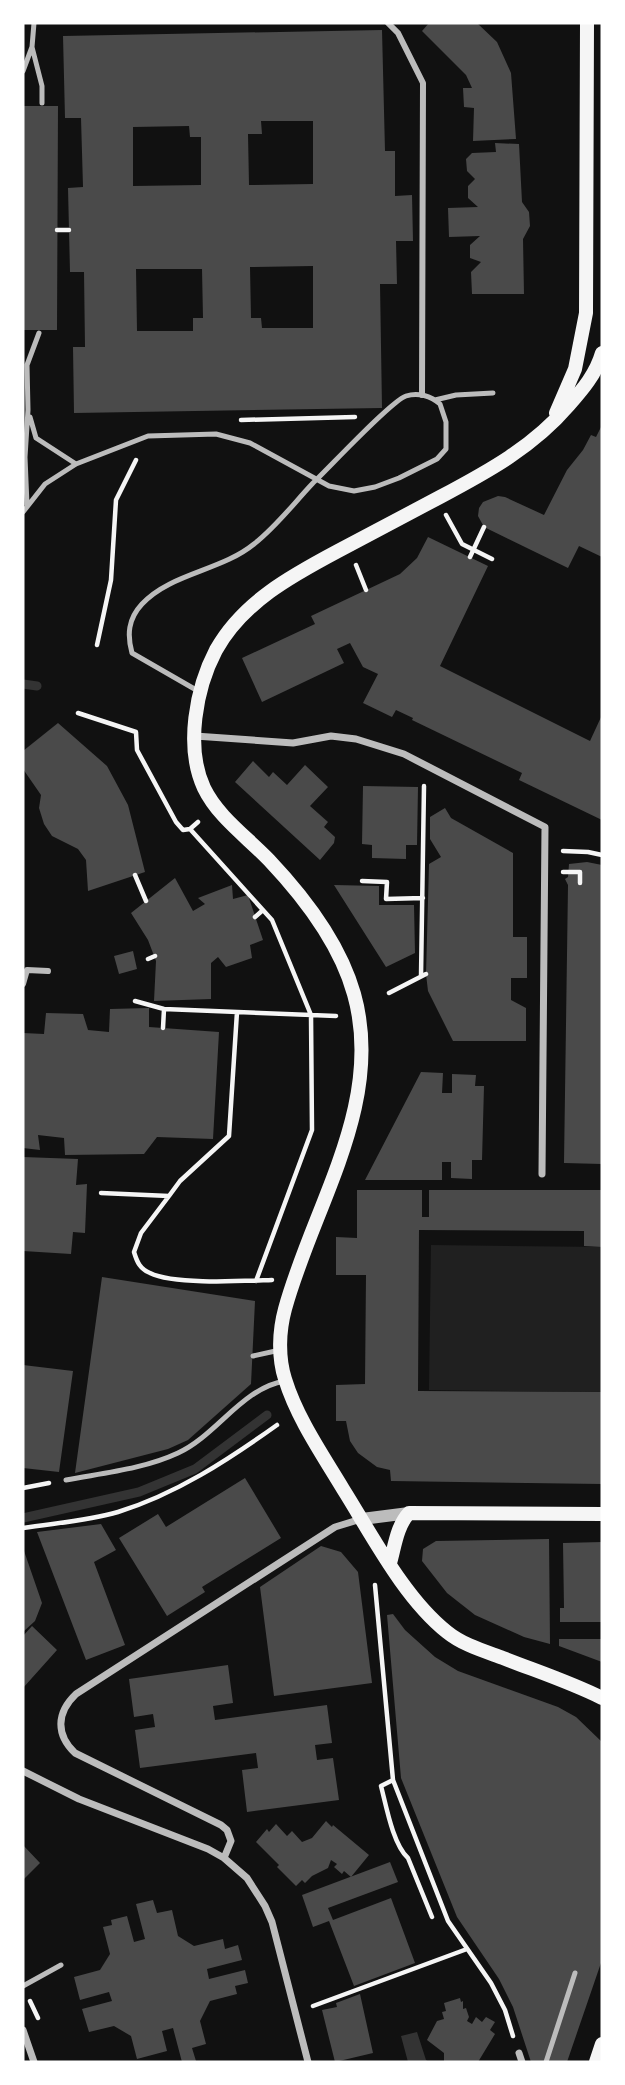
<svg xmlns="http://www.w3.org/2000/svg" width="625" height="2085" viewBox="0 0 625 2085" font-family="Overpass,sans-serif">
<style>
.green{fill:#202020}
.water{fill:#333}
.lines{fill:none;stroke-linecap:round;stroke-linejoin:round}
.stream{stroke:#333;stroke-width:9}
.building{fill:#4a4a4a;fill-rule:evenodd}
.path{stroke:#f5f5f5;stroke-width:4.5}
.service{stroke:#bcbcbc;stroke-width:5}
.pedestrian{stroke:#bcbcbc;stroke-width:6}
.minor{stroke:#bcbcbc;stroke-width:7}
.tertiary{stroke:#bcbcbc;stroke-width:12}
.secondary{stroke:#f5f5f5;stroke-width:14}
</style>
<rect width="100%" height="100%" fill="#111"/>
<path class="green" d="M431,1245l171,2v145l-173,-2z"/>
<path class="water" d="M417,2032l9,28 3,2h-21l-7,-26z"/>
<g class="lines">
<path class="stream" d="M23,684l14,2
M23,1518l116,-26 56,-23 72,-54"/>
</g>
<path class="building" d="M429,23h48l20,19 14,31 5,66 -43,2 1,-33 -10,-1 -1,-19h9l-6,-13 -44,-44z
M382,30l3,121h10v45l17,-1 1,46h-17l1,43h-17l2,124 -308,5 -1,-66h12l-1,-75h-14l-2,-84 15,-1 -2,-69h-16l-2,-82zM261,121h52v63l-64,1 -1,-51h14zM189,126l1,11h11v48l-68,1v-59zM313,266v62h-51l-1,-10h-10l-1,-51zM136,269h66l1,49h-10v13h-56z
M23,106h35l-1,224h-34z
M495,143l24,1 3,58 7,10 1,14 -7,13 1,55h-52l-1,-22 10,-10 -11,-4v-13l10,-9 -31,1 -1,-29 30,-1 -10,-9v-12l7,-7 -8,-8 -1,-12 6,-6 24,-1z
M602,425v132l-23,-11 -11,22 -84,-41 -6,-11 1,-8 4,-6 15,-6 7,1 39,18 23,-45 16,-20 8,-15 5,2z
M428,537l60,29 -48,100 150,75 12,-26v105l-83,-40 3,-7 -110,-53 1,-2 -17,-8 -4,7 -29,-14 15,-29 -15,-7 -13,-24 -13,6 7,14 -82,39 -20,-44 73,-34 -4,-8 89,-42 17,-16z
M58,723l49,43 21,39 17,67 -57,19 -2,-31 -8,-11 -26,-13 -8,-12 -5,-16 2,-13 -18,-26v-18z
M253,761l16,16 4,-5 14,13 18,-20 23,22 -18,19 18,16 -4,5 11,10 -1,6 -14,17 -85,-78z
M363,786l55,1 -1,58h-11v14l-34,-1v-13l-10,-1z
M445,808l6,10 62,35v84h14v41h-16v22l15,8v33h-73l-25,-50 -2,-17 3,-110 12,-7 -11,-18v-22z
M587,862l15,3v299l-38,-1 4,-278 -3,-6 3,-2 1,-13z
M175,878l18,33 12,-7 -7,-6 34,-13 1,14 15,-4 15,45 -13,5 2,13 -26,9 -8,-10 -7,6v36l-57,2 2,-40 -8,-21 -17,-27z
M334,885l45,1v19h35l1,48 -29,14z
M133,951l4,18 -18,5 -5,-18z
M149,1008v19l70,5 -6,107 -56,-2 -13,17 -79,1 -1,-17 -26,-3 2,15 -17,-2v-115l21,1 2,-21 37,1 5,16 21,2 1,-23z
M421,1072l22,1 -1,20h10v-19l24,1 -1,11h9l-2,74h-10v19l-21,-1v-16h-9v18h-77z
M23,1157l55,2 -2,26 11,-1 -2,49 -12,-1 -2,22 -48,-3z
M357,1190h65v27h7v-27h173v57l-18,-1v-15l-165,-1 -1,161 184,1v92l-211,-3 -1,-11 -13,-3 -19,-14 -8,-12 -4,-20h-10v-36l29,-1 1,-109h-30v-38l21,1z
M102,1277l153,24 -4,83 -63,56 -20,9 -93,24z
M23,1365l50,6 -14,101 -36,-4z
M245,1478l36,60 -79,49 3,5 -38,24 -48,-78 39,-24 8,13z
M101,1524l15,26 -22,12 31,83 -39,15 -49,-128z
M549,1539l1,105 -26,-7 -49,-22 -28,-22 -25,-32 1,-12 13,-8z
M602,1542v80h-42v-14h4l-1,-65z
M321,1546l20,6 17,20 14,111 -98,13 -14,-109z
M23,1548l19,55 -7,18 -12,11z
M393,1614l12,16 30,27 23,14 100,36 18,10 26,25v218l-35,102h-36l-18,-55 -14,-28 -42,-62 -56,-139 -14,-163z
M32,1626l25,24 -34,38v-52z
M559,1639h43v23l-43,-16z
M228,1665l5,38 -20,3 2,14 112,-15 5,38 -17,2 2,15 16,-2 6,42 -92,12 -5,-42 16,-2 -2,-15 -116,15 -5,-38 20,-3 -2,-13 -19,3 -5,-38z
M326,1821l6,6 1,-2 36,30 -18,22 -7,-6 -2,3 -8,-7 3,-3 -6,-4 -3,8 -16,8 -7,7 -3,-3 -6,6 -19,-19 2,-2 -23,-23 11,-13 2,3 7,-8 11,12 5,-5 10,11 10,-4z
M23,1845l17,18 -17,17z
M390,1862l8,20 -70,26 5,12 58,-22 24,65 -61,23 -25,-65 -16,6 -11,-32z
M153,1900l4,13 15,-3 6,26 16,10 29,-7 2,10 13,-4 4,15 -35,9 2,10 36,-9 3,13 -13,3 2,8 -27,7 -10,20 6,23 -14,4 4,13 -4,1h-10l-9,-34 -11,3 5,20 -30,8 -6,-23 -17,-10 -25,6 -7,-23 30,-8 -3,-9 -29,8 -6,-23 26,-7 10,-16 -7,-27 9,-2 -1,-5 16,-4 7,26 11,-3 -9,-35z
M360,1994l13,59 -38,9 -13,-52 15,-3 -1,-4z
M460,1998l1,4 2,-1v8l3,-1 3,9 -2,4 5,3 4,-7 6,5 4,-5 9,5 -5,8 5,4 -17,28h-34v-9l-17,-13 10,-19 7,-2 -2,-7 4,-1 -2,-8z"/>
<g class="lines">
<path class="path" d="M57,230h12
M241,420l114,-3
M446,515l16,29 30,15
M470,557l14,-30
M356,565l10,25
M97,645l14,-65 5,-80 20,-40
M78,713l58,19 1,18 39,72 7,8 7,-1 8,-7
M190,829l82,91 39,95 1,115 -56,151
M563,851l25,1 14,3
M563,872h17v11
M135,875l11,26
M362,881l25,1 -1,17 37,-1
M255,917l8,-7
M148,959l7,-3
M421,976l3,-190
M389,993l37,-19
M135,1001l29,8 172,7
M163,1028l1,-19
M101,1193l68,3 -28,37 -7,19c3,10 6,17 16,21 24,12 93,8 122,7
M169,1196l11,-15 49,-45 8,-124
M23,1488l26,-5
M23,1528c31,-5 65,-7 95,-16 58,-18 110,-52 159,-87
M375,1585l18,195 55,141 43,62 14,27 8,26
M393,1780l-12,6c5,19 12,59 27,72l24,59
M30,2001l8,17
M313,2006l154,-57"/>
<path class="service" d="M32,47l10,39v17
M23,71l9,-24 2,-24
M435,400l21,-5 37,-2
M30,417l6,21 40,26
M27,505l-2,-48 3,-47 -1,-45 12,-32
M23,512l22,-28 31,-20 72,-28 68,-2 34,9 79,43 25,5 21,-4 24,-9 38,-19 9,-10v-27l-6,-18c-9,-8 -22,-12 -34,-8 -15,5 -77,72 -93,87 -19,20 -37,44 -59,61 -33,27 -83,29 -112,60 -14,15 -15,31 -10,49l66,38
M253,1356l27,-6
M66,1480c37,-7 78,-11 112,-27 39,-18 64,-65 107,-72
M23,1986l38,-21
M546,2062l29,-89"/>
<path class="pedestrian" d="M388,23l10,10 25,50 -1,312
M23,984l4,-14 21,1"/>
<path class="minor" d="M195,736l98,7 38,-7 25,3 48,15 141,73 -3,347
M23,1771l56,28 129,50 16,9 23,20 18,28 7,16 36,140
M224,1858l7,-17 -4,-11 -6,-5 -146,-72c-19,-18 -19,-40 1,-59l259,-167 26,-8
M23,2030l11,32
M519,2053l3,9"/>
<path class="tertiary" d="M362,1519l47,-6"/>
<path class="secondary" d="M602,353c-6,21 -19,36 -33,52 -36,42 -80,66 -129,92 -34,18 -68,36 -102,54 -47,25 -95,51 -122,99 -20,38 -31,97 -12,138 14,29 43,49 65,72 35,37 71,84 85,134 31,110 -41,212 -69,315 -6,22 -7,48 0,70 12,39 37,75 58,110 29,46 61,109 104,143 16,13 37,19 56,26 33,13 67,24 99,40
M556,413l19,-44 11,-56 1,-290
M390,1563c5,-18 7,-37 19,-50l193,1
M596,2062l6,-18"/>
</g>
<rect width="625" height="2085" fill="none" stroke="#ffffff" stroke-width="49"/>
</svg>
